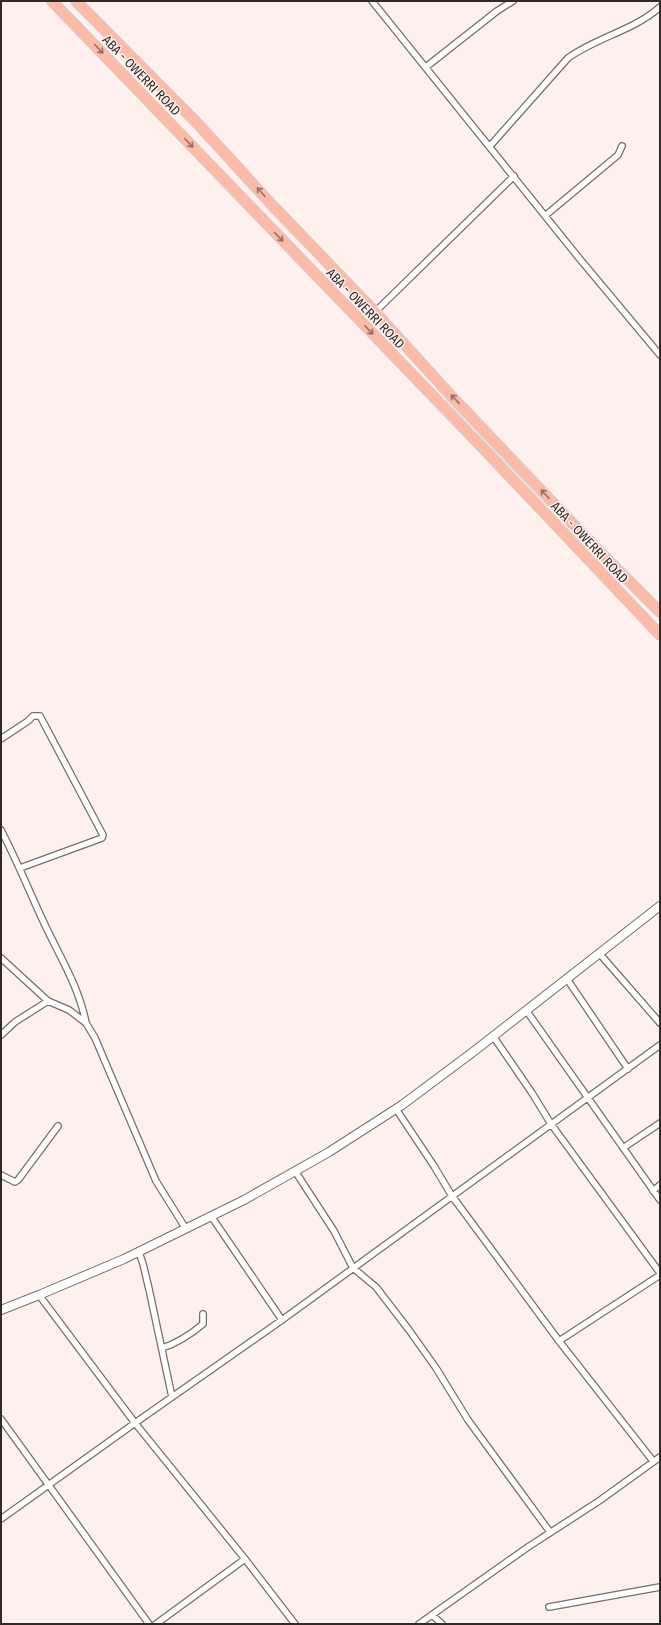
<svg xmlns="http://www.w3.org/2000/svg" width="661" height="1625" viewBox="0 0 661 1625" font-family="'Fira Sans Condensed',sans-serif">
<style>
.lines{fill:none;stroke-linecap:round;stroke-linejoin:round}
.street-casing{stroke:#7a6d69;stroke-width:8}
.secondary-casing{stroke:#7a6d69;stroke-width:10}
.highway-casing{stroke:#d1d0d0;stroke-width:12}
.street{stroke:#fff;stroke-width:5.5}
.secondary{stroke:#fff;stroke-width:8}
.highway{stroke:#fdbaa6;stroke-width:10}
.oneway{stroke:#967268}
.labels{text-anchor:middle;stroke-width:3;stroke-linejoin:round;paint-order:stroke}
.street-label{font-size:13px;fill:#302b29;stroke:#fdf0ed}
</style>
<rect width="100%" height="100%" fill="#fdf0ed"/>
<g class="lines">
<defs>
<path id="street" d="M372,1l207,257 81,97
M426,67l71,-56 16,-10
M490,146l78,-88c29,-21 65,-27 92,-51
M546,215l72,-60 4,-9
M375,312l139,-136
M1,739l27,-18 5,-5h7l63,119 -1,3 -82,30
M1,830c16,31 29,63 44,95 15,32 34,62 41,98
M599,953l61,70
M1,958l47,43 21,9 17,13 9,15 61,143 30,48
M567,979l61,90
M526,1010l134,190
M1,1035l14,-13 33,-21
M493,1036l39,57 19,31 109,149
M396,1109l38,57 18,30 107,145 101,-66
M623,1148l37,-25
M295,1171l39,60 19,37 23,19 33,43 27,38 32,52 82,112
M1,1175l14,7 3,-2 40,-54
M653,1191l7,-6
M211,1216l71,104
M139,1252l4,12 6,25 23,108
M39,1295l96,128 110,136 50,65
M559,1341l94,120
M162,1348c16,-5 28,-13 41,-24v-10
M1,1419l148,205
M1,1519l134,-96 147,-103 378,-275
M549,1607l111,-20
M432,1615l10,9
M156,1624l89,-65
M419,1624l109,-77 71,-46 61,-44"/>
<path id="secondary" d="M1,1310l38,-15 85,-36 120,-59 85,-48 73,-47 71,-53 187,-146"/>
<path id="highway" d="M52,1l432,448 176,186
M76,1l121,122 75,82 103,107 79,87 141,148 65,65"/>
</defs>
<use href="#street" class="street-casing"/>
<use href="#secondary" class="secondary-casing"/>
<use href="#highway" class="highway-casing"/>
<use href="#street" class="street"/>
<use href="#secondary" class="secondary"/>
<use href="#highway" class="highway"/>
</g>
<defs><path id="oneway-shaft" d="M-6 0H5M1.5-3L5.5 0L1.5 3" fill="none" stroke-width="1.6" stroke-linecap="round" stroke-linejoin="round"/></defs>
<g class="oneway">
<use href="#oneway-shaft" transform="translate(99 49) rotate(46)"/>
<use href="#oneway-shaft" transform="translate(189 143) rotate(46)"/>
<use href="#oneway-shaft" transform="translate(261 192) rotate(-132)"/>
<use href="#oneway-shaft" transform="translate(279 237) rotate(46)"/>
<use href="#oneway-shaft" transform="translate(369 330) rotate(46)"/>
<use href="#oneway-shaft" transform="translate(455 399) rotate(-133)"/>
<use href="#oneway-shaft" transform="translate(545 494) rotate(-133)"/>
</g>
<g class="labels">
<g class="street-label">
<text transform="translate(142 75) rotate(46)" y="5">ABA - OWERRI ROAD</text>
<text transform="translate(366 308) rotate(46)" y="5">ABA - OWERRI ROAD</text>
<text transform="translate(590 542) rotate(47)" y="5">ABA - OWERRI ROAD</text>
</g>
</g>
<rect width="661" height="1625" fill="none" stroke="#302b29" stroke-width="4"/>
</svg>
